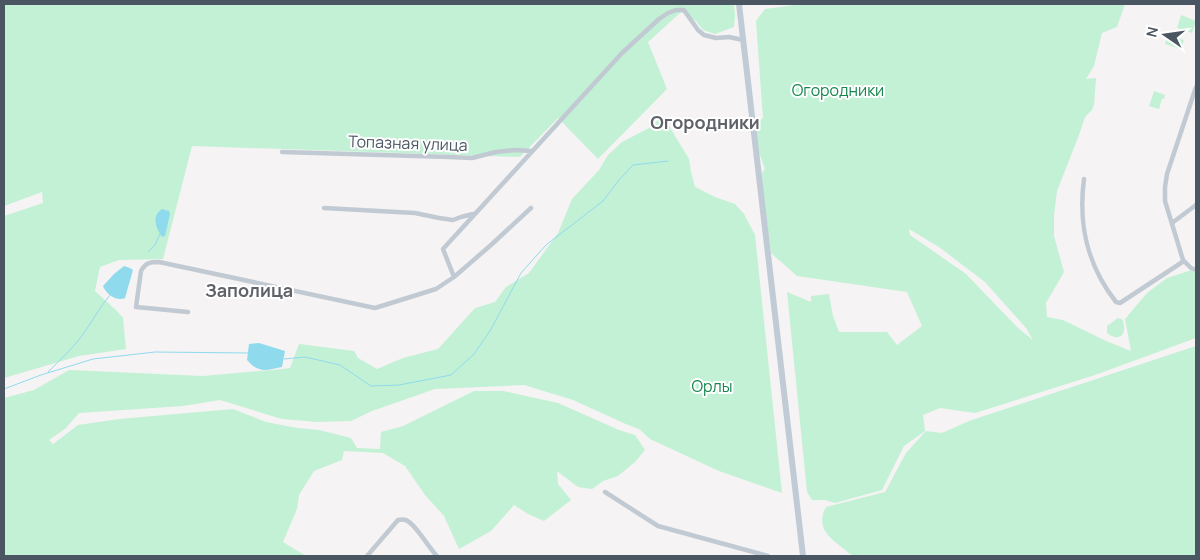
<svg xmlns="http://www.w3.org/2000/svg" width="1200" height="560" viewBox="0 0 1200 560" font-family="Manrope,sans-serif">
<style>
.green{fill:#c3f1d5;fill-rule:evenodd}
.water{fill:#90daee}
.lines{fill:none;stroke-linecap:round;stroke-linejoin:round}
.stream{stroke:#90daee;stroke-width:1}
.minor{stroke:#c1cad2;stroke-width:4.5}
.secondary{stroke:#c1cbd6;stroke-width:6}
.labels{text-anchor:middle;stroke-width:4;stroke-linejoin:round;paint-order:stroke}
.park-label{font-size:16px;fill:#17864f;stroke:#fff}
.street-label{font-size:16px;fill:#4a5661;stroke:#fff}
.neighbourhood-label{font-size:18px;font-weight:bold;fill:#5f6368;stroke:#fff}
</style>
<rect width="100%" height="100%" fill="#f5f3f3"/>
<path class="green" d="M4,4h730l1,12 -1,11 -19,7 -12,-4 -7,-9 -15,-9 -33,30 19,47 -69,70 -40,-41 -38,39 -328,-11 -29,113 -44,1 -19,7 -5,24 22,20 6,7 3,31 -47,7 -75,22v-162l39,-13 -1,-11 -38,14z
M803,4h322l-8,23 -15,6 -8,33 -8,13 10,-1 -2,27 -2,5 -7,7 -6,18 -22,56 -3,24v21l10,36 -18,31 1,14 16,3 43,21 25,10 -6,-32 22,-26 20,-15 25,-8 4,3v65l-101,37 -120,38 -35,-5 -17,7 2,16 -21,15 -22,44 -47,13 -10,-3h-13l-5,-8 -20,-200 24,10v-6l18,-2 4,22 6,16h48l10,13 25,-19 -15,-34 -110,-16 -26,-23 -8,-62 -1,-18 3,-4 -7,-19 -3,-29 5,-1 3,-2 -7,-97 9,-12zM909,229l30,18 46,35 41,46 7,12 -15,-12 -52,-54 -56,-39z
M1181,15l15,6 -4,12 -15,-5z
M1168,35l16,5 -3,9 -16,-5z
M1154,91l11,4 -1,4h-2l-3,10 -10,-3z
M663,116l26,43 2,13 4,15 20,10 20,7 9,10 11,21 27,258 -63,-22 -69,-32 -11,-10 -11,-4 -55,-25 -49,-15 -89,4 -63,22 -21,10 -34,1 -35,-3 -62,-19 -37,6 -104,7 -14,16 -16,11 4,4 25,-19 41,-6 114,-10 33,13 32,6 21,2 32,8 6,10 23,1 1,-17 22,-6 71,-35h29l55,12 61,27 16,5 10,15 -10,12 -17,14 -15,5 -11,8 -14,-2 -21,-16 1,13 13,16 -27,21 -16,-7 -14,-9 -23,26 -32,18 -15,-33 -19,-21 -20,-29 -22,-13 -39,-2 -2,9 -28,11 -15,24 -2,14 -14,33 23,14h-302v-158l30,-8 35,-20 134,6 80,-7 7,-1 9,-24 55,7 4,7 19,11 26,-11 35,-9 37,-41 20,-6 11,-15 23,-14 29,-40 14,-34 27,-29 9,-15 14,-13 27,-14z
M1118,318l4,1c6,13 -1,25 -15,14v-7z
M1196,346v210h-343c-17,-14 -40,-25 -27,-49l59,-15 21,-39 20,-22 16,2 27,-12z"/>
<path class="water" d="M162,209l7,2 1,3 -5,22 -3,1c-6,-9 -11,-21 0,-28z
M124,266l6,2 3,2 -8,28c-8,4 -19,-4 -22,-12l11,-12z
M259,343l26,8 -3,16c-16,3 -23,7 -35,-7l2,-16z"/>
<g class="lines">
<path class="stream" d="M148,252l7,-7 5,-11
M284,359l21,-2 35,8 31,21 28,-1 52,-10 23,-21 16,-23 31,-58 25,-28 57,-44 16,-21 14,-15 35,-4
M48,372c11,-11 23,-22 33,-35 10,-13 18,-29 29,-42
M4,389l37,-14 52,-16 62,-7 93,1"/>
<path class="minor" d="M1196,87l-29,87 -2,13v14l18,59 8,8 5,2
M282,152l167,5 23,1 24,-6 19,-2 17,1
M1084,179c-6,46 3,86 32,123l4,1 64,-42
M324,208l91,5 24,5 14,2 8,-3 12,-3
M1172,223l24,-18
M454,277l-11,-28 179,-196 37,-34 9,-6 8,-3h8l14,20 6,5 12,3 13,-1 14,3
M188,312l-52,-5 5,-36c5,-9 10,-9 18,-9l216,46 61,-19 18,-12 37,-32 40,-37
M605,492l53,34 110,30
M367,556l31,-36c4,-1 8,-1 11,2 8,5 20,26 28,34"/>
<path class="secondary" d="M739,4l64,552"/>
</g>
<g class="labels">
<g class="park-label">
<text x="838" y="96">Огородники</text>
<text x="712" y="392">Орлы</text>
</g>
<g class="street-label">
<text transform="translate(408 143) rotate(2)" y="6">Топазная улица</text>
</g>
<g class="neighbourhood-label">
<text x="705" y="129">Огородники</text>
<text x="249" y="297">Заполица</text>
</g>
</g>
<rect width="1200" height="560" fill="none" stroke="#4a5661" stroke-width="10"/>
<g transform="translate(1165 35) rotate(283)" stroke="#ffffff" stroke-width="4" paint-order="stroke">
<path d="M0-4L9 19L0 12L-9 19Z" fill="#4a5661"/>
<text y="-8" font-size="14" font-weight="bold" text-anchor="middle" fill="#4a5661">N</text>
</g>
</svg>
